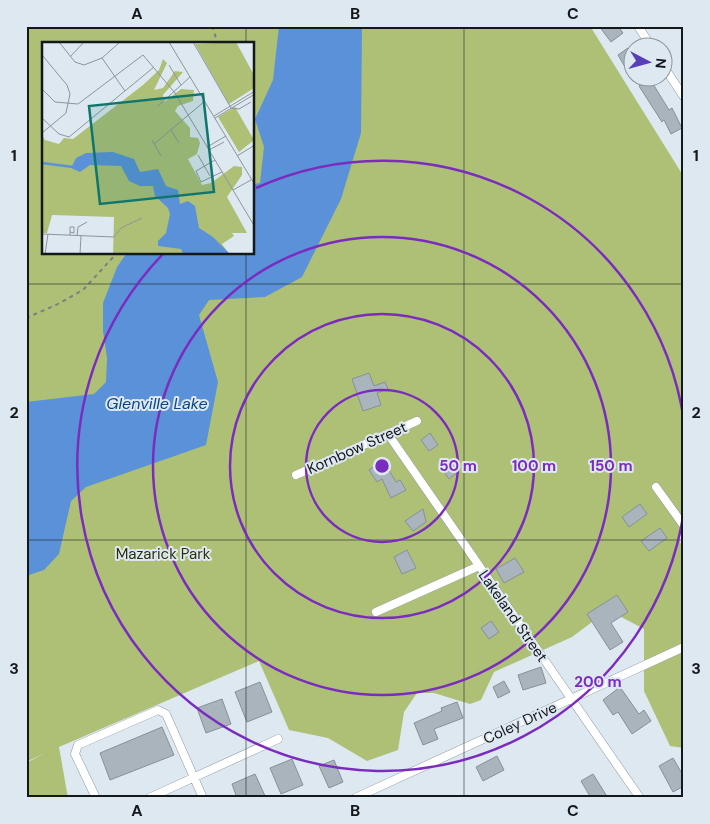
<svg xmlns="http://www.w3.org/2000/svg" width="710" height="824" viewBox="0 0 710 824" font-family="'DM Sans',sans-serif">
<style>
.green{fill:#aec076;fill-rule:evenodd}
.water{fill:#5a91d8}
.building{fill:#aab4bd;stroke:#879098}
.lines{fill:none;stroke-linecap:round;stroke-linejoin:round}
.street-casing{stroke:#9099a2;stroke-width:9}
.path{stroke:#798086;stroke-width:2;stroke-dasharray:4 4;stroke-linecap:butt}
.street{stroke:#fff;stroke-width:8}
.grid{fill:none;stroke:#14181b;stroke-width:1;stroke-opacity:0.55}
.ring{fill:none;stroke:#7b2cbf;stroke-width:2.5}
.labels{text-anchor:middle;stroke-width:4;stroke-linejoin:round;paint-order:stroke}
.street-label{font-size:15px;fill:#14181b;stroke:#dee8f1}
.park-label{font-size:15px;fill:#293008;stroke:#dee8f1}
.water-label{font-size:16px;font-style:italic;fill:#0a4585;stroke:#dee8f1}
.inset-river{fill:none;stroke:#5a91d8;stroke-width:2.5}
.inset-road{fill:none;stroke:#8d959b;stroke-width:1}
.view{fill:#0f766e;fill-opacity:0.15;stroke:#0f766e;stroke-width:2.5}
.inset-edge{fill:none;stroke:#14181b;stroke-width:2.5}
.centre{fill:#7b2cbf;stroke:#dee8f1;stroke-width:2.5}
.ring-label{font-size:15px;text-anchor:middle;font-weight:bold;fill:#7b2cbf;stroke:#dee8f1;stroke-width:4;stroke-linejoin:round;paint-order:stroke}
.neatline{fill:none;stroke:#14181b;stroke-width:2}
.grid-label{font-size:16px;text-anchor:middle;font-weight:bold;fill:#14181b}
</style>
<rect width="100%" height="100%" fill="#dee8f1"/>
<path class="green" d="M26,26h564l94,151v357h-6l6,21v193l-14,-2 -26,-55v-62l-36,-19 -36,27 -78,35 -13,28 -11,4 -36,-11h-17l-13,19 -6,38 -31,11 -39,-23 -39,-8 -30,-69 -200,86 9,51h-42v-35l19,-10 -19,9zM44,44h210v210h-210z"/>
<path class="water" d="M279,26h83l-1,107 -20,66 -39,78 -37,20 -56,3 -10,15 19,67 -12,63 -120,42 -15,14 -12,53 -15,16 -18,6v-174l68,-8 12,-12 1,-24 -4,-27v-28l14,-36 9,-13h128v-70l6,-1 4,-36 -9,-28 18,-39z"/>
<path class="building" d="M599,26h19l5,7 -12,9z
M628,48l4,7v24l-14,-24z
M650,79l19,31 3,-2 10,20 -11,6 -7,-14 -2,2 -23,-36z
M369,373l5,13 11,-4 3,7 -11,4 4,12 -18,6 -11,-32z
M430,433l8,12 -9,6 -8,-11z
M383,460l13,22 4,-2 6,10 -15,8 -9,-19 -5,3 -8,-12z
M450,461l8,11 -9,7 -8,-12z
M640,504l7,10 -18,13 -7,-10z
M423,509l3,13 -13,9 -8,-10z
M660,528l7,10 -18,13 -8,-10z
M407,550l9,18 -14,6 -8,-17z
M515,558l9,14 -20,11 -8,-14z
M617,595l11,17 -17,11 12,19 -13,8 -23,-36z
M491,621l8,11 -10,7 -8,-11z
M541,667l5,16 -23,7 -5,-15z
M504,681l6,11 -12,6 -5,-11z
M260,682l12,30 -25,10 -12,-30z
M620,687l19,27 5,-4 7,11 -19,13 -14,-22 -5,3 -10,-15z
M222,699l9,25 -25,9 -9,-25z
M457,702l6,16 -29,11 4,10 -15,6 -9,-22 28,-12 -1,-3z
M162,727l12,28 -64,25 -10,-27z
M497,756l7,14 -21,11 -7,-14z
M673,758l11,19v9l-11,6 -14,-26z
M292,759l11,26 -22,9 -11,-26z
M334,760l9,22 -14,6 -10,-22z
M255,774l11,24h-29l-5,-14z
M593,774l15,24h-17l-10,-17z"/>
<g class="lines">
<defs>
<path id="street" d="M638,26l14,22
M662,64l22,33
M388,434l252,364
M296,475l121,-54
M656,487l28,39
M376,612l103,-46
M96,798l-21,-44 3,-9 80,-35 8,4 37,84
M149,798l129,-59
M355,798l329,-151"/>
</defs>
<use href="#street" class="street-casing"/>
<path class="path" d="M212,26l6,18
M26,318l30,-13 27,-15 33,-36"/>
<use href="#street" class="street"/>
</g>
<path class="grid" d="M246,26v18M464,26v772M246,254v544M26,284h658M26,540h658"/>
<g class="ring">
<circle cx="382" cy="466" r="76"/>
<circle cx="382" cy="466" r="152"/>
<circle cx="382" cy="466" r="229"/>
<path d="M684 511A305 305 0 1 1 163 254M256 188A305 305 0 0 1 684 421"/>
</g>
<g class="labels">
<g class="street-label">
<text transform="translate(357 448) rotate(-24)" y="5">Kornbow Street</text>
<text transform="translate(513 616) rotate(55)" y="5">Lakeland Street</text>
<text transform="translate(520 723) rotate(-25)" y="5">Coley Drive</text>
</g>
<g class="park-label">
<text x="163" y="559">Mazarick Park</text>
</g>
<g class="water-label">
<text x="157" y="409">Glenville Lake</text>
</g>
</g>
<g transform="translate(42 42)">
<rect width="212" height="212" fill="#dee8f1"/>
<path d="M194,0l18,33v13l-25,16 -34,-60zM121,17l4,4 -13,27 9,-2 12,-17 8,1 -20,23 1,7 17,-13 13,1 -1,11 -15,5 -3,5 15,17v9l8,1 2,5 -3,11 -9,5 14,26 9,-2 23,-17 8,1v8l-15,22 20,36h-15l2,3 -12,8 7,10h-116l1,-37 -62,-2 -5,18h-5v-98l3,5 14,4 5,-6 9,1 70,-54 16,-15zM193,65l19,33 -15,12 -21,-35z" fill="#aec076"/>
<path d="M71,110l21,7 6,13 18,-3 8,17 12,4 2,14 8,-3 7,5 4,22 14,9 17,17h-47l-2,-5 -23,-3v-5l8,-8 4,-19 -2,-6 -13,-12 -2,-10h-13l-11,-5 -8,-15 -31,-1 -10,7 -9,-4 5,-10 10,-5z" fill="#5a91d8"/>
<path class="inset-river" d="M0,121l31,4"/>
<path class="inset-road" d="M17,0l16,20 9,3 18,-7 18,-16M127,0l86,143M151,0l38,66 8,1 12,-7M0,13l25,30 3,9 -4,19 -24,20M28,15l14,-15M60,16l23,33M127,23l12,20M0,47l13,13 23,2 65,-49 32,38 80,134M116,64l32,-29M172,74l41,-25M0,76l17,16 10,3 85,-70M173,76l40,-24M129,88l8,13M110,98l9,16M112,102l51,-43M165,105l19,-11M167,108l15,-8M156,113l12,21M195,114l18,-11M173,118l-19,11 5,11 21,-10M191,148l18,-10M0,192l72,3 7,-9 21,-10M28,193v-8h4v6l-4,-1M35,194l1,-9 9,-5M3,212l3,-20M38,212l1,-18"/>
<path class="view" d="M161,52l11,98 -114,12 -11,-98z"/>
<rect width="212" height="212" class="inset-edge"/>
</g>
<circle cx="382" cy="466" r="8" class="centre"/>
<g class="ring-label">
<text x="458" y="471">50 m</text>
<text x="534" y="471">100 m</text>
<text x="611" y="471">150 m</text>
<text x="598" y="687">200 m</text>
</g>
<rect width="710" height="824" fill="none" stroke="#dee8f1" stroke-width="55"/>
<g transform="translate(648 62) rotate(96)"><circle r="24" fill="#dee8f1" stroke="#8d959b"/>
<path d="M0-4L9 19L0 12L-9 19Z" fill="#593fb7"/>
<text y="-8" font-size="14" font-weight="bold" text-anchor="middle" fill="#14181b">N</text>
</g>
<rect x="28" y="28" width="654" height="768" class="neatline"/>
<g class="grid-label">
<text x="137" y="19">A</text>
<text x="355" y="19">B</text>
<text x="573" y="19">C</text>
<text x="14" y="161">1</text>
<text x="696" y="161">1</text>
<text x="14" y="418">2</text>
<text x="696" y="418">2</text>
<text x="14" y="674">3</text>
<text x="696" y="674">3</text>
<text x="137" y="816">A</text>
<text x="355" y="816">B</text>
<text x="573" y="816">C</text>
</g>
</svg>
